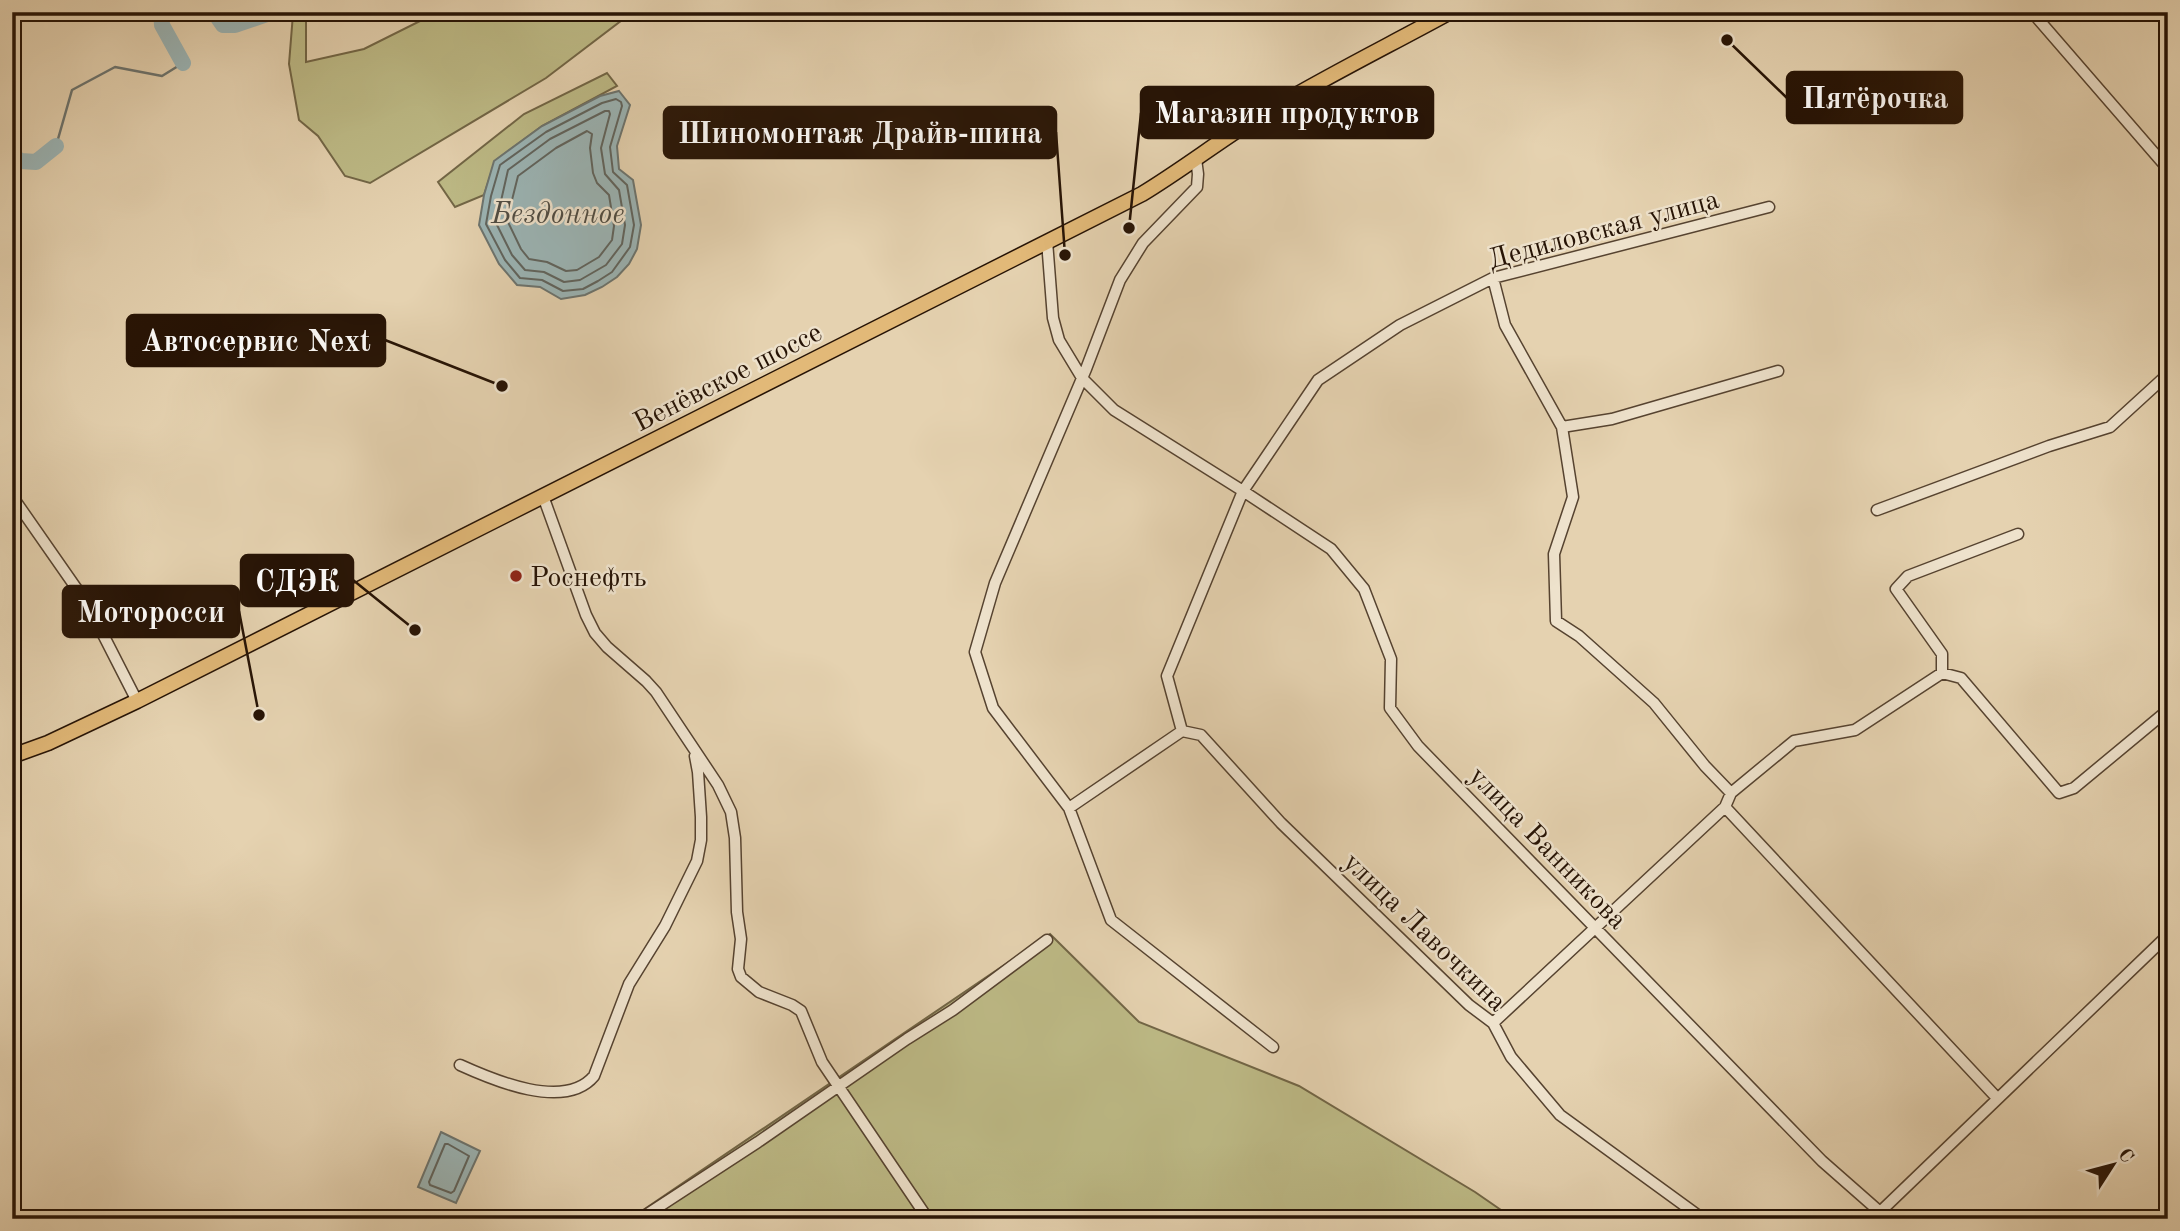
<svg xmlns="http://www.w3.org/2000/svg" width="2180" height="1231" viewBox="0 0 2180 1231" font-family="'Old Standard TT',serif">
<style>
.green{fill:#bdba86;stroke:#726646;stroke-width:2}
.water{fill:#9bb5b6;stroke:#6c746f;stroke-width:2}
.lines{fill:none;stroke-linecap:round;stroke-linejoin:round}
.shore{stroke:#60645e;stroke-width:2}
.stream{stroke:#6c746f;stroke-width:2.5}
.river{stroke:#9bb5b6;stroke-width:16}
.minor-casing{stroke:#564330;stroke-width:13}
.major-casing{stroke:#261305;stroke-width:17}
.minor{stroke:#eee2cc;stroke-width:10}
.major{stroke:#e2b978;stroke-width:14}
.poi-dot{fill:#8f2418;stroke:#eee2cc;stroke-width:2.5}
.labels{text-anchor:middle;stroke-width:5;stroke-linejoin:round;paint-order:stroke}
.street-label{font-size:28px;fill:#261305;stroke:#eee2cc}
.poi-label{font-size:28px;fill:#261305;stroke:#eee2cc;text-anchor:start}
.water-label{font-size:30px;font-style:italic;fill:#4f4c43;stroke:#eee2cc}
.leader{fill:none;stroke:#261305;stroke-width:2.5}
.callout-dot{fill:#261305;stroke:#eee2cc;stroke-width:2.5}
.callout{fill:#261305;stroke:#261305;stroke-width:2.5}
.callout-label{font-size:30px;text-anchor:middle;font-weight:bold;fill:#fff}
</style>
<rect width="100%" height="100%" fill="#e5d2b0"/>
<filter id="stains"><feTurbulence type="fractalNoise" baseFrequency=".00286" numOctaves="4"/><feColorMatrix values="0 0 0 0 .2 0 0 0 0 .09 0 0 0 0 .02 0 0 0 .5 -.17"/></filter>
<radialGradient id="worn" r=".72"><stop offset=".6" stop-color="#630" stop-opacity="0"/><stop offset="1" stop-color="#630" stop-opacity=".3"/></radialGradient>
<path class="green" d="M297,12h9v50l58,-13 74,-37h187l1,5 -80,61 -176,105 -25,-7 -27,-40 -19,-16 -10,-56 4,-50z
M607,73l10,13 -75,40 -47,35 -11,34 -29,12 -17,-25 86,-68z
M1050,934l89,88 160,64 176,106 39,27h-884z"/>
<path class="water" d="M619,91l11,14 -13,41 2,23 14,11 8,45 -4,24 -8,15 -12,13 -15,10 -17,8 -24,4 -21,-12 -23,-2 -18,-21 -20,-39 5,-30 10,-34 48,-35 58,-30z
M441,1132l39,19 -24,52 -38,-16z"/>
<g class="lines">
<path class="shore" d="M616,99l5,3 1,4 -12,41 3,25 14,13 7,40 -4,22 -18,25 -14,9 -15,8 -20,2 -21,-11 -22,-2 -15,-18 -19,-36 5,-28 9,-31 46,-33 56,-29z
M605,111h4l1,3 -9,34 4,26 14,16 6,35 -3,19 -16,21 -26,15 -16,2 -20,-10 -19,-2 -13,-15 -16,-32 12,-53 42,-31z
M587,131l5,3 -2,14 3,25 4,10 12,12 5,31 -2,14 -13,17 -22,13 -11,1 -19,-9 -18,-3 -8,-10 -14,-29 11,-44 38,-28z
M445,1144h3l21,12 -15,35 -3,2 -21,-8 -1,-3z"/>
<path class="stream" d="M56,146l16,-56 43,-23 47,9 21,-13"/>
<path class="river" d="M161,12l1,13 21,38
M214,12l9,13h12l38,-13
M12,156l9,5 15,1 20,-16"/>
<defs>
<path id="minor" d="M2032,12l136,157
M1047,241l6,77 6,22 23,38 32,32 129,81 88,58 33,40 27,70 -1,49 28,38 404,415 58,51 288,-277
M1493,278l12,47 57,102 11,70 -19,57 2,67 23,15 75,67 51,63 26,27
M1562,427l50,-8 166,-48
M12,496l76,109 49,96
M543,496l43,119 9,18 12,14 39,34 10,11 62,93 13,27 4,26 2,74 4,27 -3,30 3,8 18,15 33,13 9,6 21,51 106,157
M1877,510l172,-64 61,-19 58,-53
M1942,673v-19l-46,-65 12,-13 110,-42
M1182,731l-15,-55 76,-185 75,-111 82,-55 93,-47 276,-71
M1182,731l-113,77 -76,-100 -18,-56 20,-69 91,-214 34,-89 23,-37 54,-56 1,-13 -2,-15
M1182,731l19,4 80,88 188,182 24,18 18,34 49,58 143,104
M1725,807l272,291
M1069,808l42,112 162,127
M1493,1023l232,-216 6,-14 63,-52 61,-11 87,-57 19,5 98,115 15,-5 94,-78
M460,1065c33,15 105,46 134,11l35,-92 36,-58 32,-65 4,-21v-23l-3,-45 -3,-16
M640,1219l118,-77 149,-103 46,-29 94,-70"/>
<path id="major" d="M12,756l36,-13 89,-42 1005,-507c38,-23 73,-50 111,-74 64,-39 131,-72 197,-108"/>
</defs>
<use href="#minor" class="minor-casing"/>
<use href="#major" class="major-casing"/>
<use href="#minor" class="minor"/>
<use href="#major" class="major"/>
</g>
<circle class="poi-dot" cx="516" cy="576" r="7"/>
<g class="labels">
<g class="street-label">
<text transform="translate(1603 228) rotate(-15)" y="10">Дедиловская улица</text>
<text transform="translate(727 376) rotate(-27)" y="10">Венёвское шоссе</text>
<text transform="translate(1549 847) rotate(46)" y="10">улица Ванникова</text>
<text transform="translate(1426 931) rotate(44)" y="10">улица Лавочкина</text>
</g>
<g class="poi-label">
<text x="530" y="586">Роснефть</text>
</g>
<g class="water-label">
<text x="558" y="223">Бездонное</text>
</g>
</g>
<path class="leader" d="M1727 40L1787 98M1129 228L1141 113M1065 255L1056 132M502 386L385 340M415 630L353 580M259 715L239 611"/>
<g class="callout-dot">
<circle cx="1727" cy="40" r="7"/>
<circle cx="1129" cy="228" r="7"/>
<circle cx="1065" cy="255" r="7"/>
<circle cx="502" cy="386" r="7"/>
<circle cx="415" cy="630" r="7"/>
<circle cx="259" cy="715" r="7"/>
</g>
<g class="callout">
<rect x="1787" y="72" width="175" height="51" rx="7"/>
<rect x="1141" y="87" width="292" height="51" rx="7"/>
<rect x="664" y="107" width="392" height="51" rx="7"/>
<rect x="127" y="315" width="258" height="51" rx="7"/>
<rect x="241" y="555" width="112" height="51" rx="7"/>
<rect x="63" y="586" width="176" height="51" rx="7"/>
</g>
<g class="callout-label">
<text x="1875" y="108">Пятёрочка</text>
<text x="1287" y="123">Магазин продуктов</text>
<text x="860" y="143">Шиномонтаж Драйв-шина</text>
<text x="256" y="351">Автосервис Next</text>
<text x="297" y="591">СДЭК</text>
<text x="151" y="622">Моторосси</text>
</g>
<rect width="2180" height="1231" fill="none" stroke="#e5d2b0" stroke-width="42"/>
<rect x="14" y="14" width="2152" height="1203" fill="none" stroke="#261305" stroke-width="3.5"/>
<rect x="21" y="21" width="2138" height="1189" fill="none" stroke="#261305" stroke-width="2"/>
<g transform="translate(2113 1165) rotate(54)" stroke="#eee2cc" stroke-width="5" paint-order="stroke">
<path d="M0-5L12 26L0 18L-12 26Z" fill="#261305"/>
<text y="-10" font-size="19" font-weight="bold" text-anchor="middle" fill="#261305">С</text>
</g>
<rect width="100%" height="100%" filter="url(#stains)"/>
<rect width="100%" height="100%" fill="url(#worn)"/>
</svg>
